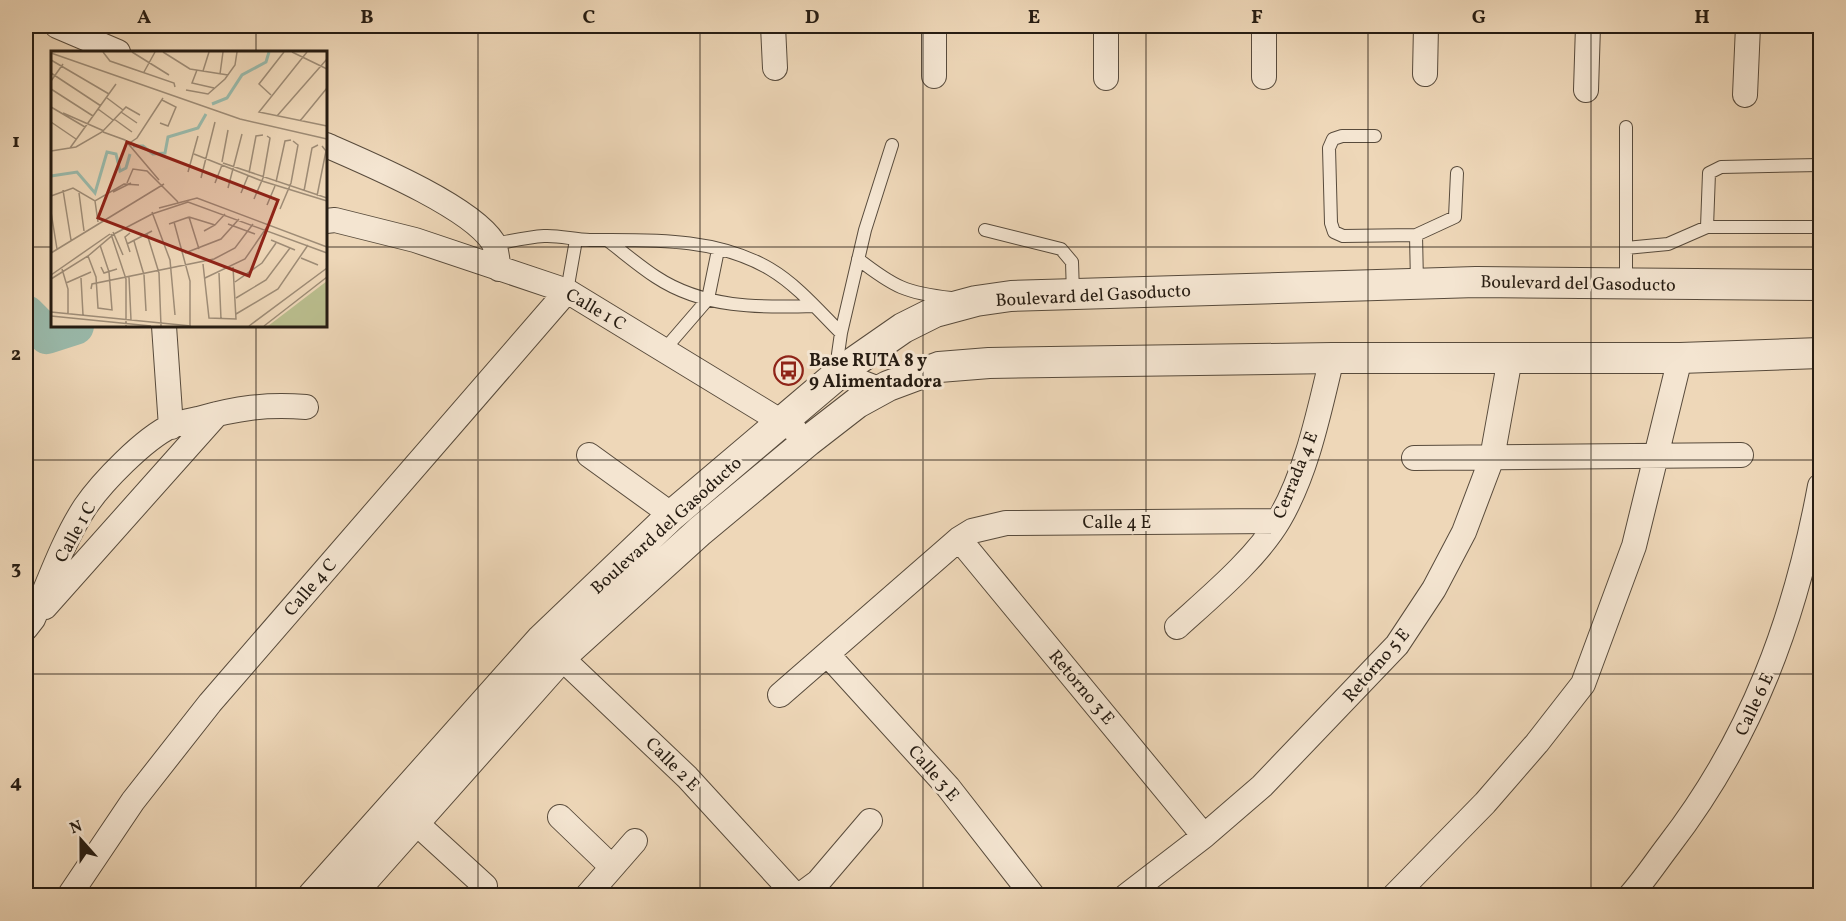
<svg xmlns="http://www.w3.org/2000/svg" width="1846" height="921" viewBox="0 0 1846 921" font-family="Vollkorn,serif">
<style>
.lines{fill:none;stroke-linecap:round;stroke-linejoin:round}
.river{stroke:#9abaab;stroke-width:38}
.service-casing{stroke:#584b3c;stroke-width:14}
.minor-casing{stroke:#584b3c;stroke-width:26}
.tertiary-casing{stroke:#584b3c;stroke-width:32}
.service{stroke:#f4e5d1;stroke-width:12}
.minor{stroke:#f4e5d1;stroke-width:24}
.tertiary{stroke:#f4e5d1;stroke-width:30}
.grid{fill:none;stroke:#261c12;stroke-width:1.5;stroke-opacity:0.55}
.labels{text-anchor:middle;stroke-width:6;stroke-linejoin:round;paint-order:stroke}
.street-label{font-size:18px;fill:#261c12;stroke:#f4e5d1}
.poi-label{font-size:18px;font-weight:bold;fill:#261c12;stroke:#f4e5d1;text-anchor:start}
.inset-river{fill:none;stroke:#9abaab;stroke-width:3}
.inset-road{fill:none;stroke:#9e8c76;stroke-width:1.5}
.view{fill:#8f2418;fill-opacity:0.15;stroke:#8f2418;stroke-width:3}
.inset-edge{fill:none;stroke:#261c12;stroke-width:3}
.neatline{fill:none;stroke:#261c12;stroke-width:2}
.grid-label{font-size:20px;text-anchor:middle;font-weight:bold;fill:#261c12}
</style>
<rect width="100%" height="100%" fill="#eed7b8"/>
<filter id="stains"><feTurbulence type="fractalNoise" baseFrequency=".00333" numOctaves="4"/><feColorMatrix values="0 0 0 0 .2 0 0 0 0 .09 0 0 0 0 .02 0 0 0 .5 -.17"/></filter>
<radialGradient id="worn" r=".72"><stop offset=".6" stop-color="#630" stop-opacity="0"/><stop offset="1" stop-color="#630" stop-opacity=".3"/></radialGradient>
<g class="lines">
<path class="river" d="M26,314l21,21 28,-9"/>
<defs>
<path id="service" d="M1375,136h-33l-9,3 -4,9 2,75 3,9 9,4 73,-1 1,48
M1707,227l2,-54 12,-6 99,-2
M985,230l76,19 11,13 1,32
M1416,235l39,-18 2,-44
M607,240c16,12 32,26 49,37 47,31 103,31 158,29
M494,244c17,-3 34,-7 50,-8 15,-1 31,4 46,4 60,0 126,-3 180,29 27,16 49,42 71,64
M1626,248l42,-4 39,-17h113
M858,259c36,28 48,34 93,39
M1626,282v-155
M567,291l9,-51
M664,350l44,-51 10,-49
M885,385l-41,-16 -6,-15 3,-21 24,-103 27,-85"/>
<path id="minor" d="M57,26l61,26
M773,26l2,42
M934,26v50
M1425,74l1,-48
M1264,77v-51
M1106,78v-52
M1586,90l2,-64
M1745,95l3,-69
M326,145c41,18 144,61 167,97 4,7 4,19 6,27
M326,221l9,-1 80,20 152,51 228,139
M164,326l7,101
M589,455l83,60
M1414,458l327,-3
M959,539l245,297
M45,607l172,-193
M1177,627c33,-30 79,-68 102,-107 28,-48 40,-108 53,-162
M26,628l7,-9c16,-37 30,-78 52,-112 17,-25 59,-68 86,-81 8,-3 18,-5 27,-7 39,-11 67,-15 108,-12
M549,646l138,131 109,119
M828,655l120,132 85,109
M780,695l179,-156 13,-8 34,-8 272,-2
M560,817l52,50
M415,822l70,64
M69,896l64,-95 77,-98 357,-412
M587,896l48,-55
M799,896l19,-14 52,-61
M1126,896l78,-60 58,-50 135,-141 37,-56 30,-57 28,-74 18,-100
M1394,896l91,-93 52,-60 46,-59 51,-138 46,-188
M1630,896c14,-16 26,-34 39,-51 83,-108 126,-225 151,-359"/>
<path id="tertiary" d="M313,896l229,-257 130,-124 172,-146 59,-41 32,-16 41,-11 35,-5 465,-14 344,3
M349,896l213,-240 138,-125 108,-90 49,-38 31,-17 51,-19 50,-4 343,-5h348l140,-5"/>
</defs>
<use href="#service" class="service-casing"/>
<use href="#minor" class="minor-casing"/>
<use href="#tertiary" class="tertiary-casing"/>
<use href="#service" class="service"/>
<use href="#minor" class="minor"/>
<use href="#tertiary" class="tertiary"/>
</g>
<path class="grid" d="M256,26v26M478,26v870M700,26v870M923,26v870M1146,26v870M1368,26v870M1591,26v870M26,247h26M326,247h1494M256,326v570M26,460h1794M26,674h1794"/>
<defs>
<symbol id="bus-ring" viewBox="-11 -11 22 22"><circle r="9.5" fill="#f4e5d1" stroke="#8f2418" stroke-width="1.5"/><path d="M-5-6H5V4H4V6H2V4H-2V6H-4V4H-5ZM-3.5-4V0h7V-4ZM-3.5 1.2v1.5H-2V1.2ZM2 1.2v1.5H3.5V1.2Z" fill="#8f2418"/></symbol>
</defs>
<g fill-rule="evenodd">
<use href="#bus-ring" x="772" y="354" width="33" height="33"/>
</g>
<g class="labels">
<g class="street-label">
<text transform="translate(1578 283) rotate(1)" y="6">Boulevard del Gasoducto</text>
<text transform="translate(1093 295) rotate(-3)" y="6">Boulevard del Gasoducto</text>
<text transform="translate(596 309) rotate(30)" y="6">Calle 1 C</text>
<text transform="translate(1295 475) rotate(-68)" y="6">Cerrada 4 E</text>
<text x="1117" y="528">Calle 4 E</text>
<text transform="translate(666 525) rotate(-42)" y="6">Boulevard del Gasoducto</text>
<text transform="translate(75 532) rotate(-61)" y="6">Calle 1 C</text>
<text transform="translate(310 587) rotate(-49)" y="6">Calle 4 C</text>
<text transform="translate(1376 665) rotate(-49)" y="6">Retorno 5 E</text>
<text transform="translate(1082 687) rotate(50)" y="6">Retorno 3 E</text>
<text transform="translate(1754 704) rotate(-65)" y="6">Calle 6 E</text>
<text transform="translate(673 764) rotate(45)" y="6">Calle 2 E</text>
<text transform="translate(934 773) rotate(49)" y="6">Calle 3 E</text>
</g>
<g class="poi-label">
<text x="809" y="366">Base RUTA 8 y<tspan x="809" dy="21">9 Alimentadora</tspan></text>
</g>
</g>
<g transform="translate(51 51)">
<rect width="276" height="276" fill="#eed7b8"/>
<path d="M276,230v45h-59z" fill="#babe8e"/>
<path class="inset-river" d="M161,53l15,-6 15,-23 24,-13 3,-10M82,95h10l10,8 12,-1 3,-16 30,-9 8,-14M0,125l26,-4 18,21 12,-41 9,2 4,17 6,-3 4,-14"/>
<path class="inset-road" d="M52,1l7,9 64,22 1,4M81,1l37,23M112,1l27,17 38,6M241,1l35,17M256,1l-48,60 68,14M0,2l189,66 87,20M0,9l58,34M146,19l-5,13 22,5M152,20l6,-19M93,21l11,-20M0,22l50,33M169,23l3,-22M0,30l12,-17M0,38l42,27M135,39l22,4 17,-15 10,-14 2,-13M220,44l-12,-11 25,-32M56,47l16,12M0,56l34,20M47,58l15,11M70,61l16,11M12,62l41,18M226,65l50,-57M63,68l18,13M249,70l27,-33M0,71l25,17M109,72l8,3 8,-19 -14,-7M52,81l22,8 34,40M77,93l9,-6 26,-40M19,97l46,-64M0,100l25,-4 26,-15 24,-25 14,8M143,103l68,27 65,20M171,111l6,-32M172,112l104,35M137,121l10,-36M198,122l7,-37 7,-1M150,127l14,-56M225,131l9,-41 6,-1M76,132l6,-14 14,2 31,31M164,132l7,-18M177,137l14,-54M12,139l8,50M253,140l8,-43 6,-3M62,141l18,-9M28,142l5,38M190,142l7,-17M0,145l22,-8 22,13 29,-17 15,1M266,145l9,-45 -4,-5M203,148l9,-21 7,-40 -3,-2M44,150l3,21M216,154l8,-19M108,157l38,-10 130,49M229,158l11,-26 7,-38 -5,-4M0,161l6,37M101,161l18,48 5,55M138,166l10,32M138,166l26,8M123,171l16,59v45M118,173l20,-7M177,173l27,10M153,180l11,-6 10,-11M62,181l10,23M79,182l-5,4 5,15M60,183l15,45v47M96,183l12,39 2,53M220,189l24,10M83,190l10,34 2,36M76,193l25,-13M0,202l113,-69M134,202l36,-14 18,-20M37,205l8,21 2,31 14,2 -3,-38 -9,-27M250,207l17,7M152,213l6,54 27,1 -3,-52M50,216l3,6 13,-4M11,218l6,20v25M168,222l2,46M0,224l59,-41M78,226l2,43M30,227l2,37M154,227l40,-19 22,-32M0,228l37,-23 26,-22 38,-20 36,-12 139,51M184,231l27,-19 14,-20M15,232l25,-11M40,238l1,-5 122,-25 21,-11 18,-24M185,247l30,-18 24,-32M0,261l140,14M185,263l42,-25 30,-44M0,265l100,10M198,275l78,-58M213,275l63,-49"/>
<path class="view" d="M76,91l151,58 -29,76 -151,-58z"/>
<rect width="276" height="276" class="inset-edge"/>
</g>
<rect width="1846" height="921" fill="none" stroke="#eed7b8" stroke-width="66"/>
<g transform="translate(81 840) rotate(339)" stroke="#f4e5d1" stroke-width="4.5" paint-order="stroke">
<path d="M0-4.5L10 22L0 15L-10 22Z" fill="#261c12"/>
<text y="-9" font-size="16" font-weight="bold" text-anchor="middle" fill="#261c12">N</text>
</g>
<rect x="33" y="33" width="1780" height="855" class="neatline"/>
<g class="grid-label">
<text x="144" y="23">A</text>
<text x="367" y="23">B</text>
<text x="589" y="23">C</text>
<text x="812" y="23">D</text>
<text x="1034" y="23">E</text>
<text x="1257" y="23">F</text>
<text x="1479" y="23">G</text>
<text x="1702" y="23">H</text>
<text x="16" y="147">1</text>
<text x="16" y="360">2</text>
<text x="16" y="574">3</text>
<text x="16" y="788">4</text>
</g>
<rect width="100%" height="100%" filter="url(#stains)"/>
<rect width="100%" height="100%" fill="url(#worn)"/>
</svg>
